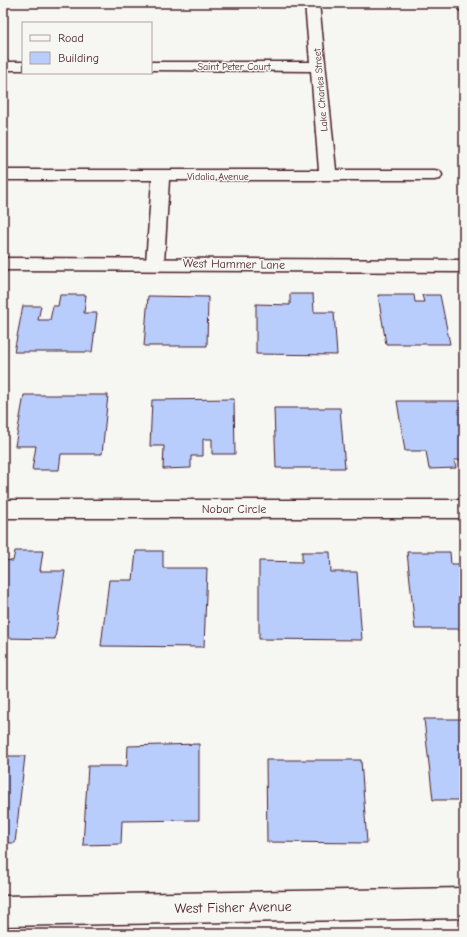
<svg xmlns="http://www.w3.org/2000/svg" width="467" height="937" viewBox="0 0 467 937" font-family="'Comic Neue',sans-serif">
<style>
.building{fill:#b8cdfc;stroke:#4a1f2b}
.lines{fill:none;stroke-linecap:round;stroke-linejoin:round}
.street-casing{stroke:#4a1f2b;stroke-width:3}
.secondary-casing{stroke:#4a1f2b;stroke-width:3}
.street{fill:#f6f6f2;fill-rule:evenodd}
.secondary{fill:#f6f6f2;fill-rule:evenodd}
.labels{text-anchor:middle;stroke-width:3;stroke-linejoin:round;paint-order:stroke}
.far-street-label{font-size:10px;fill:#4a1f2b;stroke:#f6f6f2}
.street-label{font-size:12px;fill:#4a1f2b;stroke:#f6f6f2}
.near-street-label{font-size:14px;fill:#4a1f2b;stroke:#f6f6f2}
</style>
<rect width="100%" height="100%" fill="#f6f6f2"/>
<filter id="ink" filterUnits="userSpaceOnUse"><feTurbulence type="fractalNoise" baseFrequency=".025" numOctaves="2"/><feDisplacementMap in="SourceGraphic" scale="8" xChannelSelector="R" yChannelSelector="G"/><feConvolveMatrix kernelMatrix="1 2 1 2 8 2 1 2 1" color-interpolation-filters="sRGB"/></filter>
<g filter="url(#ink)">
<path class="building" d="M290,294h23l1,18h20l3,43 -81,-1v-50l34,1z
M60,295h26l-2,18h13l-5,39h-78l9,-46h18l-3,14h12l3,-14h5z
M378,295h36l1,7h9l-2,-7h18l10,49h-64z
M148,296l60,1 -1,49h-63z
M24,395h84l-6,59h-41l-2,16h-27l4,-24h-21z
M234,399l1,55h-23v-15h-9v17h-12v12l-28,1 1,-23h-14l2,-46z
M397,401h67v59h-10l2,8 -27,1 -3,-18h-21z
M274,408h66l5,60h-69z
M15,551h28l-3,20h25l-10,68 -52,-1v-78l10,1z
M136,551h27v17h44l-3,79 -103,-1 8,-66h24z
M302,552h28l1,20h26l5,68 -103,-1v-78l43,1z
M407,552h43l1,12h11l-2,-11 4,1v75h-49z
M424,719h40v83v-2h-31z
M199,744v76l-77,1 -1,23 -38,1 5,-79h39l1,-20z
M3,748h2l-1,8h21l-10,87h-12z
M266,760h95l6,83 -100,-1z"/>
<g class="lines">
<defs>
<path id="street" d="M305,3h14l17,167h98l6,1 2,4 -2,4 -6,1h-265l-5,83 -3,4 -6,2 -6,-2 -3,-4 6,-83h-149v-10h316l-8,-99 -160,-1v-8h159z
M3,62h20v8h-20z
M3,500h461v18h-461z
M464,888v30l-461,8v-30z"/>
<path id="secondary" d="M456,3h8v8l-5,-1z
M3,258l461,2v12l-461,-2z"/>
</defs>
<use href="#street" class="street-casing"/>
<use href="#secondary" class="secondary-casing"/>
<use href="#street" class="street"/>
<use href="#secondary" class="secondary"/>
</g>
</g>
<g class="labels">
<g class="far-street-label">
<text x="234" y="70">Saint Peter Court</text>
<text transform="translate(320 90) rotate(-95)" y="4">Lake Charles Street</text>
<text x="218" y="180">Vidalia Avenue</text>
</g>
<g class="street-label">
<text transform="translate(234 264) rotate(1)" y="4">West Hammer Lane</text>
<text x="234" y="513">Nobar Circle</text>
</g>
<g class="near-street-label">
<text transform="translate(233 907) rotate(-1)" y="5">West Fisher Avenue</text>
</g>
</g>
<rect width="467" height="937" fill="none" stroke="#f6f6f2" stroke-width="16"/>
<rect x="8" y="8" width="451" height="921" fill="none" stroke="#4a1f2b" stroke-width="1.5" filter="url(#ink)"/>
<rect x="22" y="22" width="130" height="52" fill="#f6f6f2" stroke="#b1a0a2"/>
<rect x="30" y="35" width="20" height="6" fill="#f6f6f2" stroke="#b1a0a2"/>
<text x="58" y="42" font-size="12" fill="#4a1f2b">Road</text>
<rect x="30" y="52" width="20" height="12" fill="#b8cdfc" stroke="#b1a0a2"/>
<text x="58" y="62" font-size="12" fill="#4a1f2b">Building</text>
</svg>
